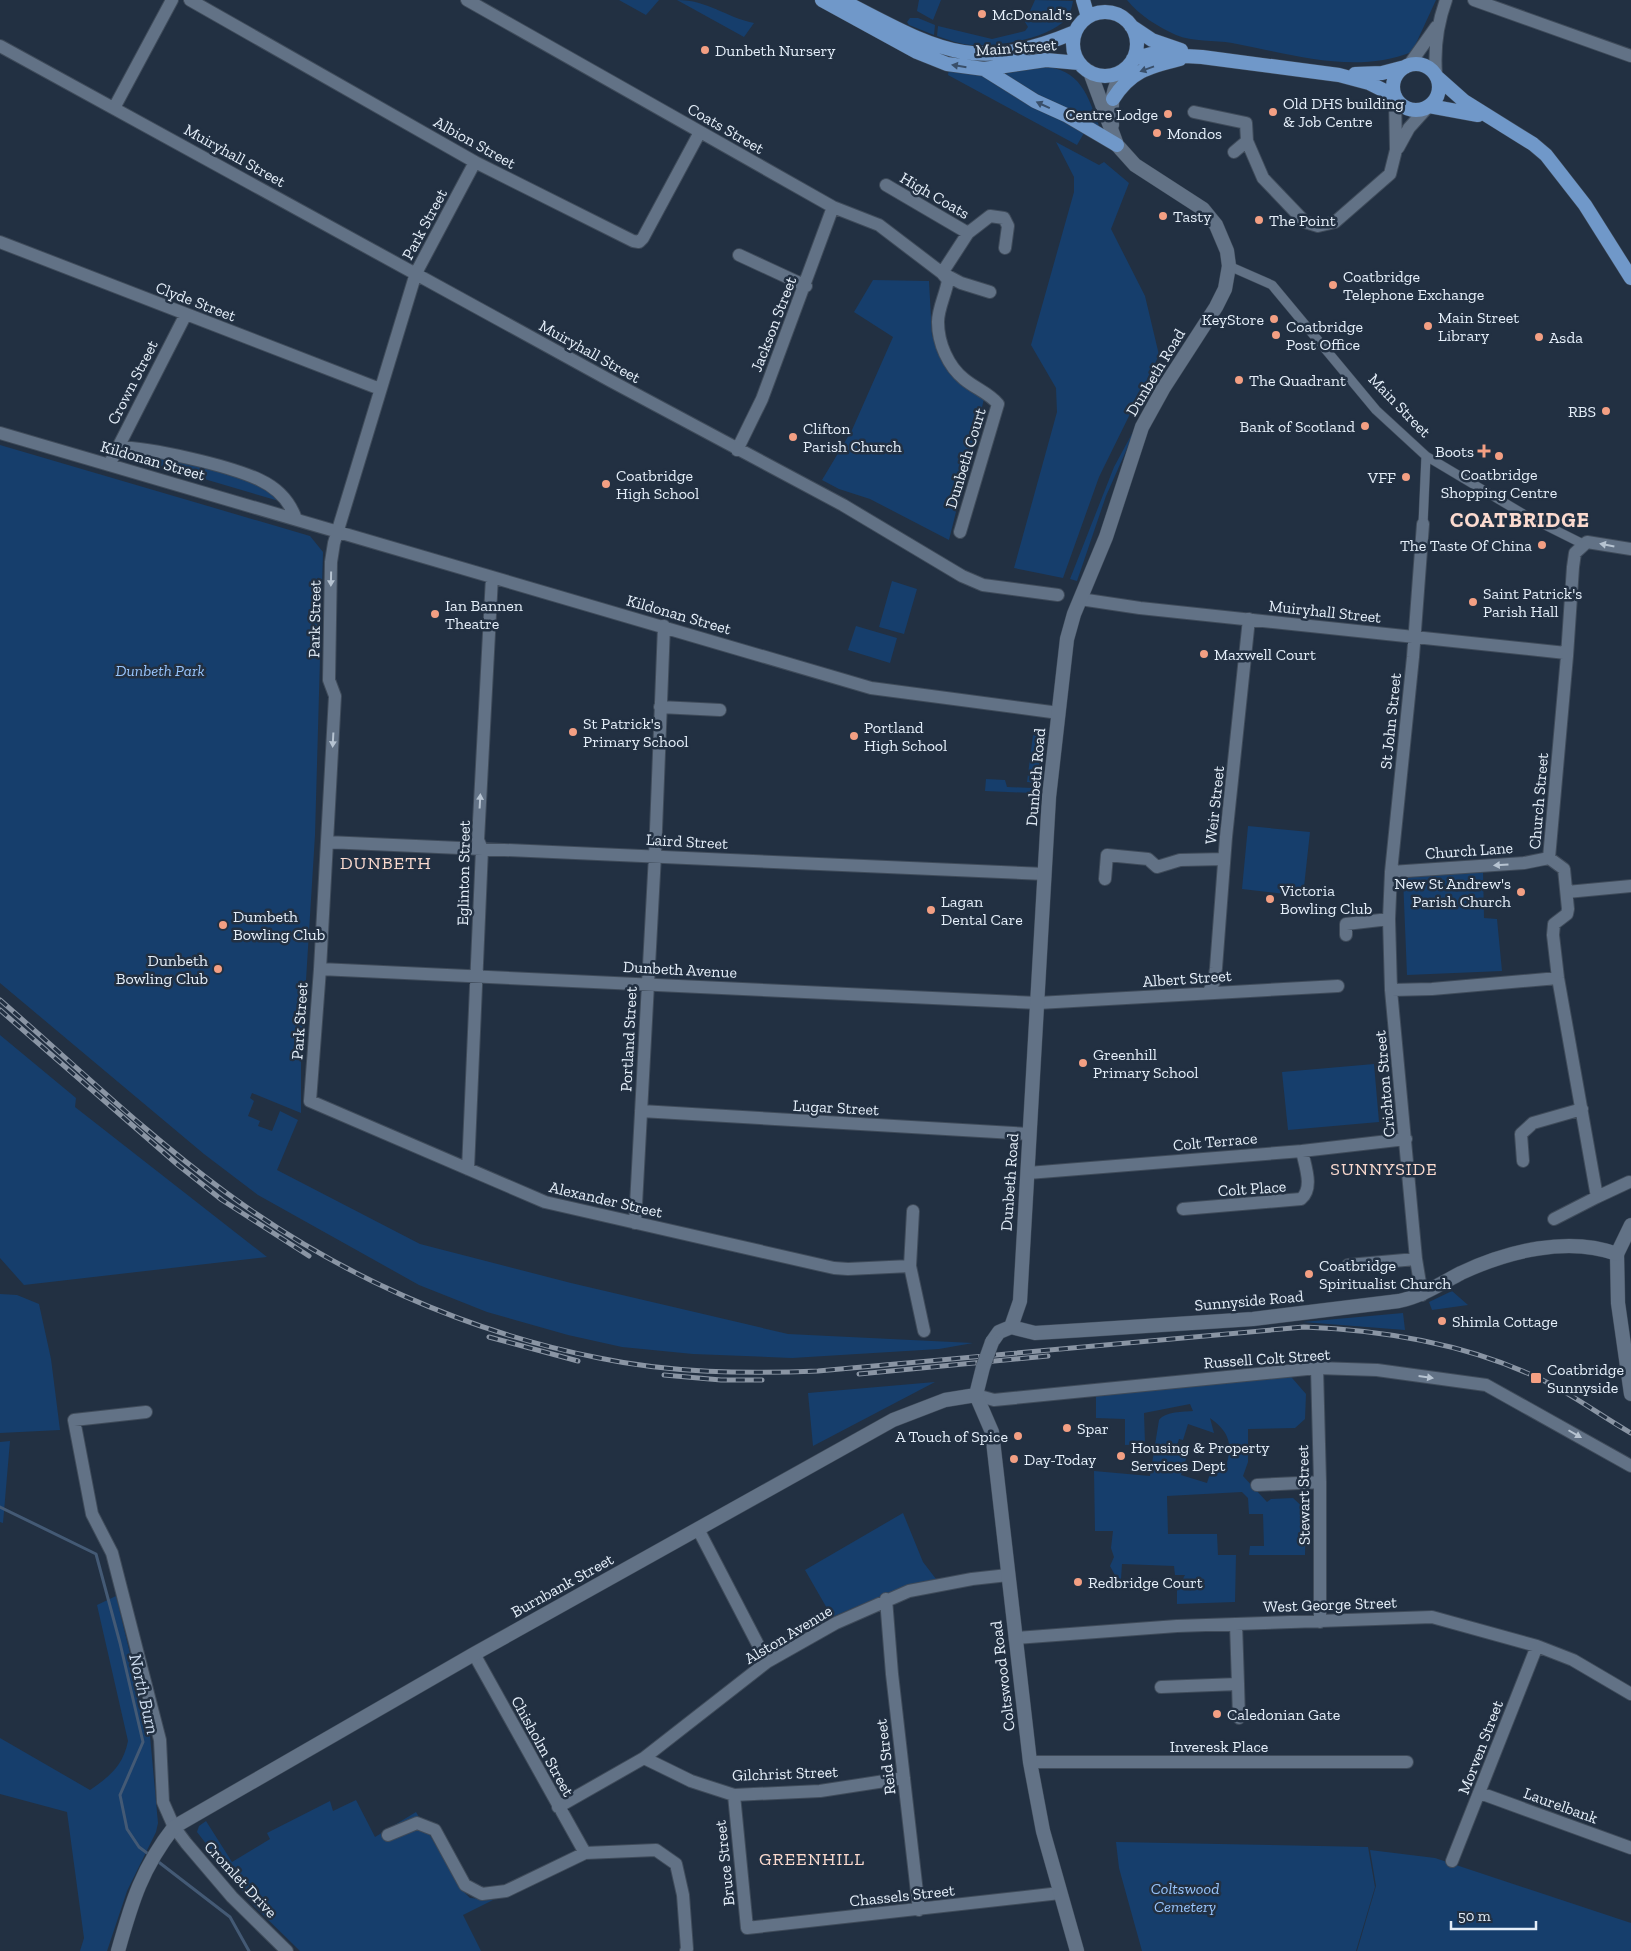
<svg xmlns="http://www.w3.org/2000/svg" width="1631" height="1951" viewBox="0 0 1631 1951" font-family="'Zilla Slab',serif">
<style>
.green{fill:#163e6c;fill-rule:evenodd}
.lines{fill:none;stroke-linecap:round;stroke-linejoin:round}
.stream{stroke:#445a75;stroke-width:3}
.pedestrian-casing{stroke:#3f4b5a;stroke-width:10}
.minor-casing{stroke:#3f4b5a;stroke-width:14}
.tertiary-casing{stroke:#3f4b5a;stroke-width:15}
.secondary-casing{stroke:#3f4b5a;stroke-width:15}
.primary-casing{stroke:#3f4b5a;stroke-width:15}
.pedestrian{stroke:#627286;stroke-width:9}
.minor{stroke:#627286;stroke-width:12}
.tertiary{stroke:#627286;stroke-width:14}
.secondary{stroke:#627286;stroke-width:14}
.primary{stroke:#7098c9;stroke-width:14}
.rail-casing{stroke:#8a95a4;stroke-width:5}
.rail{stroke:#223042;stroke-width:3;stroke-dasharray:9;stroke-linecap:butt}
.secondary-bridge-casing{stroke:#3f4b5a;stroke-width:15;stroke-linecap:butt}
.secondary-bridge{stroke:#627286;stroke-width:14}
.oneway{fill:#394f6a}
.oneway2{fill:#b6c3d1}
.poi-dot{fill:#f39f83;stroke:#223042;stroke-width:2}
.labels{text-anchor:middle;stroke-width:5;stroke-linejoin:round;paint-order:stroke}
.poi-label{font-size:16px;fill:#e4eef9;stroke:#223042;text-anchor:start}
.street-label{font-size:16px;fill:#e4eef9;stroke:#223042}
.park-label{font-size:16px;font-style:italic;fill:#98c5fd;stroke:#223042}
.neighbourhood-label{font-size:18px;letter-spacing:1px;fill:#fbdacf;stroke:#223042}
.water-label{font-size:18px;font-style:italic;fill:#cad9ec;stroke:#223042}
.district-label{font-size:21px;font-weight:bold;letter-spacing:1px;fill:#fbdacf;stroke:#223042}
</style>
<rect width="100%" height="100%" fill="#223042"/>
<path class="green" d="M619,0h40l-13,15z
M677,0c31,0 48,17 77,23l-10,14z
M919,0h22l-8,20 -16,-9z
M1035,0l38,1c-1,6 -3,13 -7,18 -17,20 -70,28 -95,26 -12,-1 -22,-5 -34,-9l1,-10 54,13 33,-8 3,-4 -3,-5z
M1127,0h309l-24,52c-58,23 -121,2 -180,-9 -17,-3 -40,-1 -56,-8 -18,-8 -37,-20 -49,-35z
M910,18h8l17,7 -1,10 -25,-10 -2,-3z
M1041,67c40,0 47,30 59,61l-59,-29 -38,-25z
M949,69l32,6 87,45 16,13 -7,12 -129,-70z
M1056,142l43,23 5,-3 25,21 -18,46 34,67 14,59 -60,122 -36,101 -49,-10 43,-156 -1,-24 -25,-43 43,-153v-15z
M873,280l56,1 3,55 53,59 -36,145 -79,-41 -31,-10 -17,-9 30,-50 41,-93 -39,-25z
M1141,417l-35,79 -29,85 -7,-2 44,-112z
M0,445l310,91 13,16 -8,283 -14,226v52l-49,-20 -2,5 4,3 -6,15 12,5 -2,5 14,5 8,-20 18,9 -21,50 143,74 151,39 217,51 185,9 -34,6 -147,9 -99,-4 -71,-7 -54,-12 -81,-23 -68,-27 -161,-90 -54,-41 -204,-171z
M129,450l90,20 40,14 20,17 -156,-46v-2z
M892,581l25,8 -13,45 -25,-7z
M856,626l41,12 -7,25 -42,-13z
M1033,735l10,4 -6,44 -10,-1z
M986,779l19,1 2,7 25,1v5l-47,-2z
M1248,826l62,6 -7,64 -61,-7z
M1483,871l1,47 13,1 5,52 -95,4 -4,-97z
M0,1035l76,63 -1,9 192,150 -243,28 -24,-27z
M1374,1064l5,58 -91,8 -6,-58z
M1452,1291l16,14 -36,5 -3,-8z
M0,1294l17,1 22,9 12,55 9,71 -60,3z
M1403,1313l2,17 -102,-8z
M1286,1371l20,23 -1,25 -10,9 -47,1v33l-5,14 24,26 4,-3 22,-1 13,12 -1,45h-56l1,-9h14l-1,-32h-14l-1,-16 -6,-6 -75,4 1,38h49l1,21h18l-1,47 -58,2v-14l8,-15h-10l-1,-9 -52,-2 -1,15 -5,-2 -6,-11 4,-9 -3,-9 2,-17h-18l-1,-60 56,5 9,-56c7,-9 24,-8 34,-9l-3,-7 -46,9 1,31 -20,1v-26l-29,-1v-28zM1210,1418c22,16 23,29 14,54l-12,-4 -5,15 -26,-8 6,-19 -12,-4 4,-13 4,1 5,-16 26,9z
M935,1382l-122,64 -5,-53z
M10,1441l-7,82 -3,-1v-80z
M903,1513l20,49 13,17 -29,6 -75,32 -27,-47z
M116,1596l34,140 8,87 -2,9 -29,59 -20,60h-27l4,-13 -17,-126 -67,-18v-56l90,52c20,-14 33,-24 38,-49l-31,-136z
M356,1800l19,37 41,-25 47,79 7,7 23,2 -30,15 18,36h-181l-46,-45 -57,-74 2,-6 7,-5 26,41 38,-23 -3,-6 63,-32 3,10z
M1116,1842l252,5 7,40 -19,64h-214l-23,-83z
M1370,1850l65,8 196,65v28h-274l19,-65z"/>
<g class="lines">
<path class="stream" d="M0,1507l96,47 24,89 23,99 -23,53 7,34 12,18 12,9
M156,1860l74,57 19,34"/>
<defs>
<path id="pedestrian" d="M1229,266l43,19 104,125 50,46 99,59 58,29
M1423,524l3,-68"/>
<path id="minor" d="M190,0l285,162 158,79 6,1 4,-4 57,-106
M467,0l366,207 46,18 63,48 6,7c-2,14 -10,28 -10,42 0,21 10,44 26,57 12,10 25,14 34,25l-38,128
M1474,0l157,56
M0,46l611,335 232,124 119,71 21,9 75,10
M1409,65l27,-38
M1436,74c-2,-26 1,-49 10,-74
M114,108l58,-108
M1194,112l52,11 1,18
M1398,148l11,-20 18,-20
M1234,152l13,-11 16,37 42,44 13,4 17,-4 55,-48 6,-24 -1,-54
M475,162l-59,111 -82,270 -3,19 -2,118 6,16 -15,273 -10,132 235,101 289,66 14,1 62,-3 3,-55
M886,185l82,48 22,-17 14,2 4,8 -3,22
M968,233l-26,40 19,10 29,9
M0,242l380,147
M739,255l67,31
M0,433l871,255 188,25
M117,447c35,1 111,18 143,33 17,8 30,22 36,39
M737,450l25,-51 71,-192
M109,465l77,-151
M1080,599l60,9 426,45
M660,707l60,3
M327,842l718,32
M1391,872l133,-9 25,-5
M1105,879l2,-24 41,4 9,8 23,-7 44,-1
M1567,892l64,-6
M1346,935v-11l43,-5
M320,969l718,34 300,-17
M1391,990l41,-1 126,-11
M1208,993l6,-11 2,-14 10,-131 23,-218
M641,1111l388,23
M1523,1161l-2,-27 12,-11 49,-14
M468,1169l14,-320 -4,-9 14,-263
M1028,1173l274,-22 104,-12
M1597,1197l32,-15
M1183,1209l118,-10c13,-11 4,-33 1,-48
M1554,1219l43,-22 -39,-219 -5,-43 1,-11 13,-10 1,-5 -4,-40 -15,-11 18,-202 6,-89 2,-14 12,-11 44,7
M635,1223l20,-368 9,-229
M1348,1265l68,-6
M910,1266l14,65
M1422,1295l-6,-36 -25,-269 -2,-71 2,-47 22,-215 10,-133
M1317,1368l3,114v140
M976,1395l18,5 323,-32 60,2 109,15 145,81
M146,1412l-72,8 18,94 20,39 48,187 3,62 11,25 12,16 46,54 55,54
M1257,1485l63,-3
M698,1529l69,133
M886,1599l6,75 27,236
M1015,1638l162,-12 255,-9 105,29 36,14 58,34
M474,1654l111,199
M1238,1684l1,34
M1161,1687l77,-3 -2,-60
M644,1758l47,23 43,14 86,-4 84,-13
M1030,1762h377
M1480,1793l151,55
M734,1795l13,133 313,-35
M558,1807l86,-49 123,-96 69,-39 73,-32 63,-12 36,-4
M388,1835l29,-12 18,7 30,55 17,9 24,-3 79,-38 71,-3 20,14 7,31 4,54 -1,2
M1452,1861l85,-215"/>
<path id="tertiary" d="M1617,1254l1,49 13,91"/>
<path id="secondary" d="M1112,125c-2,-19 1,-39 12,-55
M1011,1327l9,-26 29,-504 18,-158 7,-25 32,-77 36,-110 21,-38 53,-82 9,-18 4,-23 -2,-15 -11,-26 -13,-16 -68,-44 -18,-20 -27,-73
M992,1342l7,-10 12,-5 24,6 49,-3 169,-11 146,-18c23,-5 41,-17 62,-28 47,-22 107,-37 156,-19l14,-29
M976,1395l16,37 38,330 13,69 34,120
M976,1395l7,-28
M118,1951c14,-50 24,-83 56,-124l300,-173 419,-234 52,-20 31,-5"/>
<path id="primary" d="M822,0l95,52 30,12 37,5 62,-9 33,3
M841,0c93,47 129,76 234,32
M1083,0l5,17
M1073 44a32 32 0 1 1 64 0a32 32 0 1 1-64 0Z
M1131,26l21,14 29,10
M1133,59l18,-5 51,3 137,18 30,8 26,13
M1393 87a23 23 0 1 1 46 0a23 23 0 1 1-46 0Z
M984,69l51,32 31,14 51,30
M1355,74l27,-1 23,-6
M1437,77l27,24 69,43 13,11 39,50 46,73
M1113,99c18,-28 35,-32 67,-40
M1429,106l49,9"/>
</defs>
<use href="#pedestrian" class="pedestrian-casing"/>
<use href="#minor" class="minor-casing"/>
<use href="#tertiary" class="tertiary-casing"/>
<use href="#secondary" class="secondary-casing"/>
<use href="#primary" class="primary-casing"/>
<use href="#pedestrian" class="pedestrian"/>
<use href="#minor" class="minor"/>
<use href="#tertiary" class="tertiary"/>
<use href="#secondary" class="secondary"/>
<use href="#primary" class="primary"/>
<defs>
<path id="rail" d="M0,1000c74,64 145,133 224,191 111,82 239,140 375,167 72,15 146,16 219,13l486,-44c78,3 161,17 232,50 34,15 63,38 95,56
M0,1010l178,155 44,35 87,56
M489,1337l89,24
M859,1374l189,-18
M664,1375l57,5h41"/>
</defs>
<use href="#rail" class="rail-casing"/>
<use href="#rail" class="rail"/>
<defs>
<path id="secondary-bridge" d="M983,1367l9,-25"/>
</defs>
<use href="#secondary-bridge" class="secondary-bridge-casing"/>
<use href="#secondary-bridge" class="secondary-bridge"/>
</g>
<defs><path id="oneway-solid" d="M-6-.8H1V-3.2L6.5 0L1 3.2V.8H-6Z" transform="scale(1.25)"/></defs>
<g class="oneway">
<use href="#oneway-solid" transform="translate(959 66) rotate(-171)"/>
<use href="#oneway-solid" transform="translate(1147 69) rotate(160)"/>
<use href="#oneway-solid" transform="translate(1043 105) rotate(-155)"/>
</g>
<g class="oneway2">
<use href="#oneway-solid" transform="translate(1607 545) rotate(-169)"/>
<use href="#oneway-solid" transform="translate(331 579) rotate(91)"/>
<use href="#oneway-solid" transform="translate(333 740) rotate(93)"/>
<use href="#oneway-solid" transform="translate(480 801) rotate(-87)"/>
<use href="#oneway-solid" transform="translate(1501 865) rotate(176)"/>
<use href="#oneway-solid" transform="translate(1426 1377) rotate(8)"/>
<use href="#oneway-solid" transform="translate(1575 1434) rotate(30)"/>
</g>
<g class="poi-dot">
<circle cx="982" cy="14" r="5"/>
<circle cx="705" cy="50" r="5"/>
<circle cx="1273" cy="112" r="5"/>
<circle cx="1168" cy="114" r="5"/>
<circle cx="1157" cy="133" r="5"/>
<circle cx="1163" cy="216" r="5"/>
<circle cx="1259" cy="220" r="5"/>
<circle cx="1333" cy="285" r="5"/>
<circle cx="1274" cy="319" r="5"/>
<circle cx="1428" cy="326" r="5"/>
<circle cx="1276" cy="335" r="5"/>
<circle cx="1539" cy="337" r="5"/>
<circle cx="1239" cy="380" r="5"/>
<circle cx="1606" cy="411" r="5"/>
<circle cx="1365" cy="426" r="5"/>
<circle cx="793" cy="437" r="5"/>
<path d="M1481.5 443.5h5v5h5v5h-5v5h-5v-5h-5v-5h5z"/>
<circle cx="1499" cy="456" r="5"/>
<circle cx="1406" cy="477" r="5"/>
<circle cx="606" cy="484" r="5"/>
<circle cx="1542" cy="545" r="5"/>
<circle cx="1473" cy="602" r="5"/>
<circle cx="435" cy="614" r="5"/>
<circle cx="1204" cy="654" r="5"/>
<circle cx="573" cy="732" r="5"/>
<circle cx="854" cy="736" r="5"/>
<circle cx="1521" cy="892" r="5"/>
<circle cx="1270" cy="899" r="5"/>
<circle cx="931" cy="910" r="5"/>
<circle cx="223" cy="925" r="5"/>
<circle cx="218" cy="969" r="5"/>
<circle cx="1083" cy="1063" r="5"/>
<circle cx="1309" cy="1274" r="5"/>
<circle cx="1442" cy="1321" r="5"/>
<rect x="1530" y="1372" width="12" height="12" rx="2.5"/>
<circle cx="1067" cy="1428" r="5"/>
<circle cx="1018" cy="1436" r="5"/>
<circle cx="1121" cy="1456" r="5"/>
<circle cx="1014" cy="1459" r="5"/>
<circle cx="1078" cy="1582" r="5"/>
<circle cx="1217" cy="1714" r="5"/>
</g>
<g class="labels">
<g class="poi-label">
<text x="992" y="20">McDonald's</text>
<text x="715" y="56">Dunbeth Nursery</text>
<text x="1283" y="109">Old DHS building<tspan x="1283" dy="18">&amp; Job Centre</tspan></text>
<text x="1158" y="120" text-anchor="end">Centre Lodge</text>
<text x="1167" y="139">Mondos</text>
<text x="1173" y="222">Tasty</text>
<text x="1269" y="226">The Point</text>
<text x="1343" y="282">Coatbridge<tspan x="1343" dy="18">Telephone Exchange</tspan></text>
<text x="1438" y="323">Main Street<tspan x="1438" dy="18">Library</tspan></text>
<text x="1264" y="325" text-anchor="end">KeyStore</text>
<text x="1286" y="332">Coatbridge<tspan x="1286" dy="18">Post Office</tspan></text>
<text x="1549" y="343">Asda</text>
<text x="1249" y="386">The Quadrant</text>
<text x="1596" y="417" text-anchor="end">RBS</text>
<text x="1355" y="432" text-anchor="end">Bank of Scotland</text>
<text x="803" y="434">Clifton<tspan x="803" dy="18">Parish Church</tspan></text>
<text x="1474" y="457" text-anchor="end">Boots</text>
<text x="1499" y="480" text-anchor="middle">Coatbridge<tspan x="1499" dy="18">Shopping Centre</tspan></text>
<text x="616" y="481">Coatbridge<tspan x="616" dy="18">High School</tspan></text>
<text x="1396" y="483" text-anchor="end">VFF</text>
<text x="1532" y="551" text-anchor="end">The Taste Of China</text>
<text x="1483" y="599">Saint Patrick's<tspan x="1483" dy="18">Parish Hall</tspan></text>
<text x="445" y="611">Ian Bannen<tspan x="445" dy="18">Theatre</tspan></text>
<text x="1214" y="660">Maxwell Court</text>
<text x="583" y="729">St Patrick's<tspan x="583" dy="18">Primary School</tspan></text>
<text x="864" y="733">Portland<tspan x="864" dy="18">High School</tspan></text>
<text x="1511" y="889" text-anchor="end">New St Andrew's<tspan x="1511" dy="18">Parish Church</tspan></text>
<text x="1280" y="896">Victoria<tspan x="1280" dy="18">Bowling Club</tspan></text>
<text x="941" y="907">Lagan<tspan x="941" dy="18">Dental Care</tspan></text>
<text x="233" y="922">Dumbeth<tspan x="233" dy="18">Bowling Club</tspan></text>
<text x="208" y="966" text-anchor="end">Dunbeth<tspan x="208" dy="18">Bowling Club</tspan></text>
<text x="1093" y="1060">Greenhill<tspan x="1093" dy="18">Primary School</tspan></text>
<text x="1319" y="1271">Coatbridge<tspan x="1319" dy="18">Spiritualist Church</tspan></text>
<text x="1452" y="1327">Shimla Cottage</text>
<text x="1547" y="1375">Coatbridge<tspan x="1547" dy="18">Sunnyside</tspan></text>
<text x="1077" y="1434">Spar</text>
<text x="1008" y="1442" text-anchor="end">A Touch of Spice</text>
<text x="1131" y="1453">Housing &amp; Property<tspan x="1131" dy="18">Services Dept</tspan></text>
<text x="1024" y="1465">Day-Today</text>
<text x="1088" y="1588">Redbridge Court</text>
<text x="1227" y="1720">Caledonian Gate</text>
</g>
<g class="street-label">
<text transform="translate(1016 47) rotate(-4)" y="6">Main Street</text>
<text transform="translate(726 128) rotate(30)" y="6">Coats Street</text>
<text transform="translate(475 142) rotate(29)" y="6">Albion Street</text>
<text transform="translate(235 155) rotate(29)" y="6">Muiryhall Street</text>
<text transform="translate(935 195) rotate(30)" y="6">High Coats</text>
<text transform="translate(424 224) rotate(-62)" y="6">Park Street</text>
<text transform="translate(196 301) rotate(21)" y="6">Clyde Street</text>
<text transform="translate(773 324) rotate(-69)" y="6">Jackson Street</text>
<text transform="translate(590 351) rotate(29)" y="6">Muiryhall Street</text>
<text transform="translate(1155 372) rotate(-59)" y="6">Dunbeth Road</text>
<text transform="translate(132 382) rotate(-63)" y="6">Crown Street</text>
<text transform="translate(1400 405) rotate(46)" y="6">Main Street</text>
<text transform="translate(965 458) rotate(-73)" y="6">Dunbeth Court</text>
<text transform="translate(153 460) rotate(16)" y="6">Kildonan Street</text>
<text transform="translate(1325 611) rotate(6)" y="6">Muiryhall Street</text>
<text transform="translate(679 614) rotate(16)" y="6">Kildonan Street</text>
<text transform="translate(314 619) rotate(-89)" y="6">Park Street</text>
<text transform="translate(1390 721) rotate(-84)" y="6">St John Street</text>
<text transform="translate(1035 777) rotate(-85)" y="6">Dunbeth Road</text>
<text transform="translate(1538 801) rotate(-85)" y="6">Church Street</text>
<text transform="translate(1214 805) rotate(-84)" y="6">Weir Street</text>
<text transform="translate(687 841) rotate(3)" y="6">Laird Street</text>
<text transform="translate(1469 850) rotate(-4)" y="6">Church Lane</text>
<text transform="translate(463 873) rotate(-89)" y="6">Eglinton Street</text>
<text transform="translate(680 969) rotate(3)" y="6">Dunbeth Avenue</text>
<text transform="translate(1187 978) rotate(-4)" y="6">Albert Street</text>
<text transform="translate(299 1021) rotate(-86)" y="6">Park Street</text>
<text transform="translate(628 1039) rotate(-87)" y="6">Portland Street</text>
<text transform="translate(1384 1084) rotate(-95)" y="6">Crichton Street</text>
<text transform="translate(836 1107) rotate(3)" y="6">Lugar Street</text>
<text transform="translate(1215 1141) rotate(-5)" y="6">Colt Terrace</text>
<text transform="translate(1009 1182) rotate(-86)" y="6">Dunbeth Road</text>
<text transform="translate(1252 1188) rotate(-4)" y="6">Colt Place</text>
<text transform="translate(606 1199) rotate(13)" y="6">Alexander Street</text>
<text transform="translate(1249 1300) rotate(-5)" y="6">Sunnyside Road</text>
<text transform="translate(1267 1358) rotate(-4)" y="6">Russell Colt Street</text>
<text transform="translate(1303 1495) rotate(-91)" y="6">Stewart Street</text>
<text transform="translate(562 1585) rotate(-29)" y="6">Burnbank Street</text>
<text transform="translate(1330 1604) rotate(-2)" y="6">West George Street</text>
<text transform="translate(788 1634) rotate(-31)" y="6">Alston Avenue</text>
<text transform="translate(1002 1676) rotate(-97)" y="6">Coltswood Road</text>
<text transform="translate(543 1746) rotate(61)" y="6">Chisholm Street</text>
<text x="1219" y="1752">Inveresk Place</text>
<text transform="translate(1480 1747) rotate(-69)" y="6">Morven Street</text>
<text transform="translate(885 1757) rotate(-97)" y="6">Reid Street</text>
<text transform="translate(785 1773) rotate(-2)" y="6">Gilchrist Street</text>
<text transform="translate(1561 1805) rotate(20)" y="6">Laurelbank</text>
<text transform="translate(724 1863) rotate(-96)" y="6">Bruce Street</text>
<text transform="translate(241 1879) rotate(47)" y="6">Cromlet Drive</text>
<text transform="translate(902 1895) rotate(-6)" y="6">Chassels Street</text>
</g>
<g class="park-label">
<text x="160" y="676">Dunbeth Park</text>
<text x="1185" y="1894">Coltswood<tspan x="1185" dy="18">Cemetery</tspan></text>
</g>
<g class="neighbourhood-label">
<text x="386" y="869">DUNBETH</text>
<text x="1384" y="1175">SUNNYSIDE</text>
<text x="812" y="1865">GREENHILL</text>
</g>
<g class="water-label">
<text transform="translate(144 1694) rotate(77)" y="6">North Burn</text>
</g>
<g class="district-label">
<text x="1520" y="527">COATBRIDGE</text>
</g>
</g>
<path d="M1451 1921v8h85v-8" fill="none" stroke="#e4eef9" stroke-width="2.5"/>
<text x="1458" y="1921" font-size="15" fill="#e4eef9" stroke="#223042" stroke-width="4" paint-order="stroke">50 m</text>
</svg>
